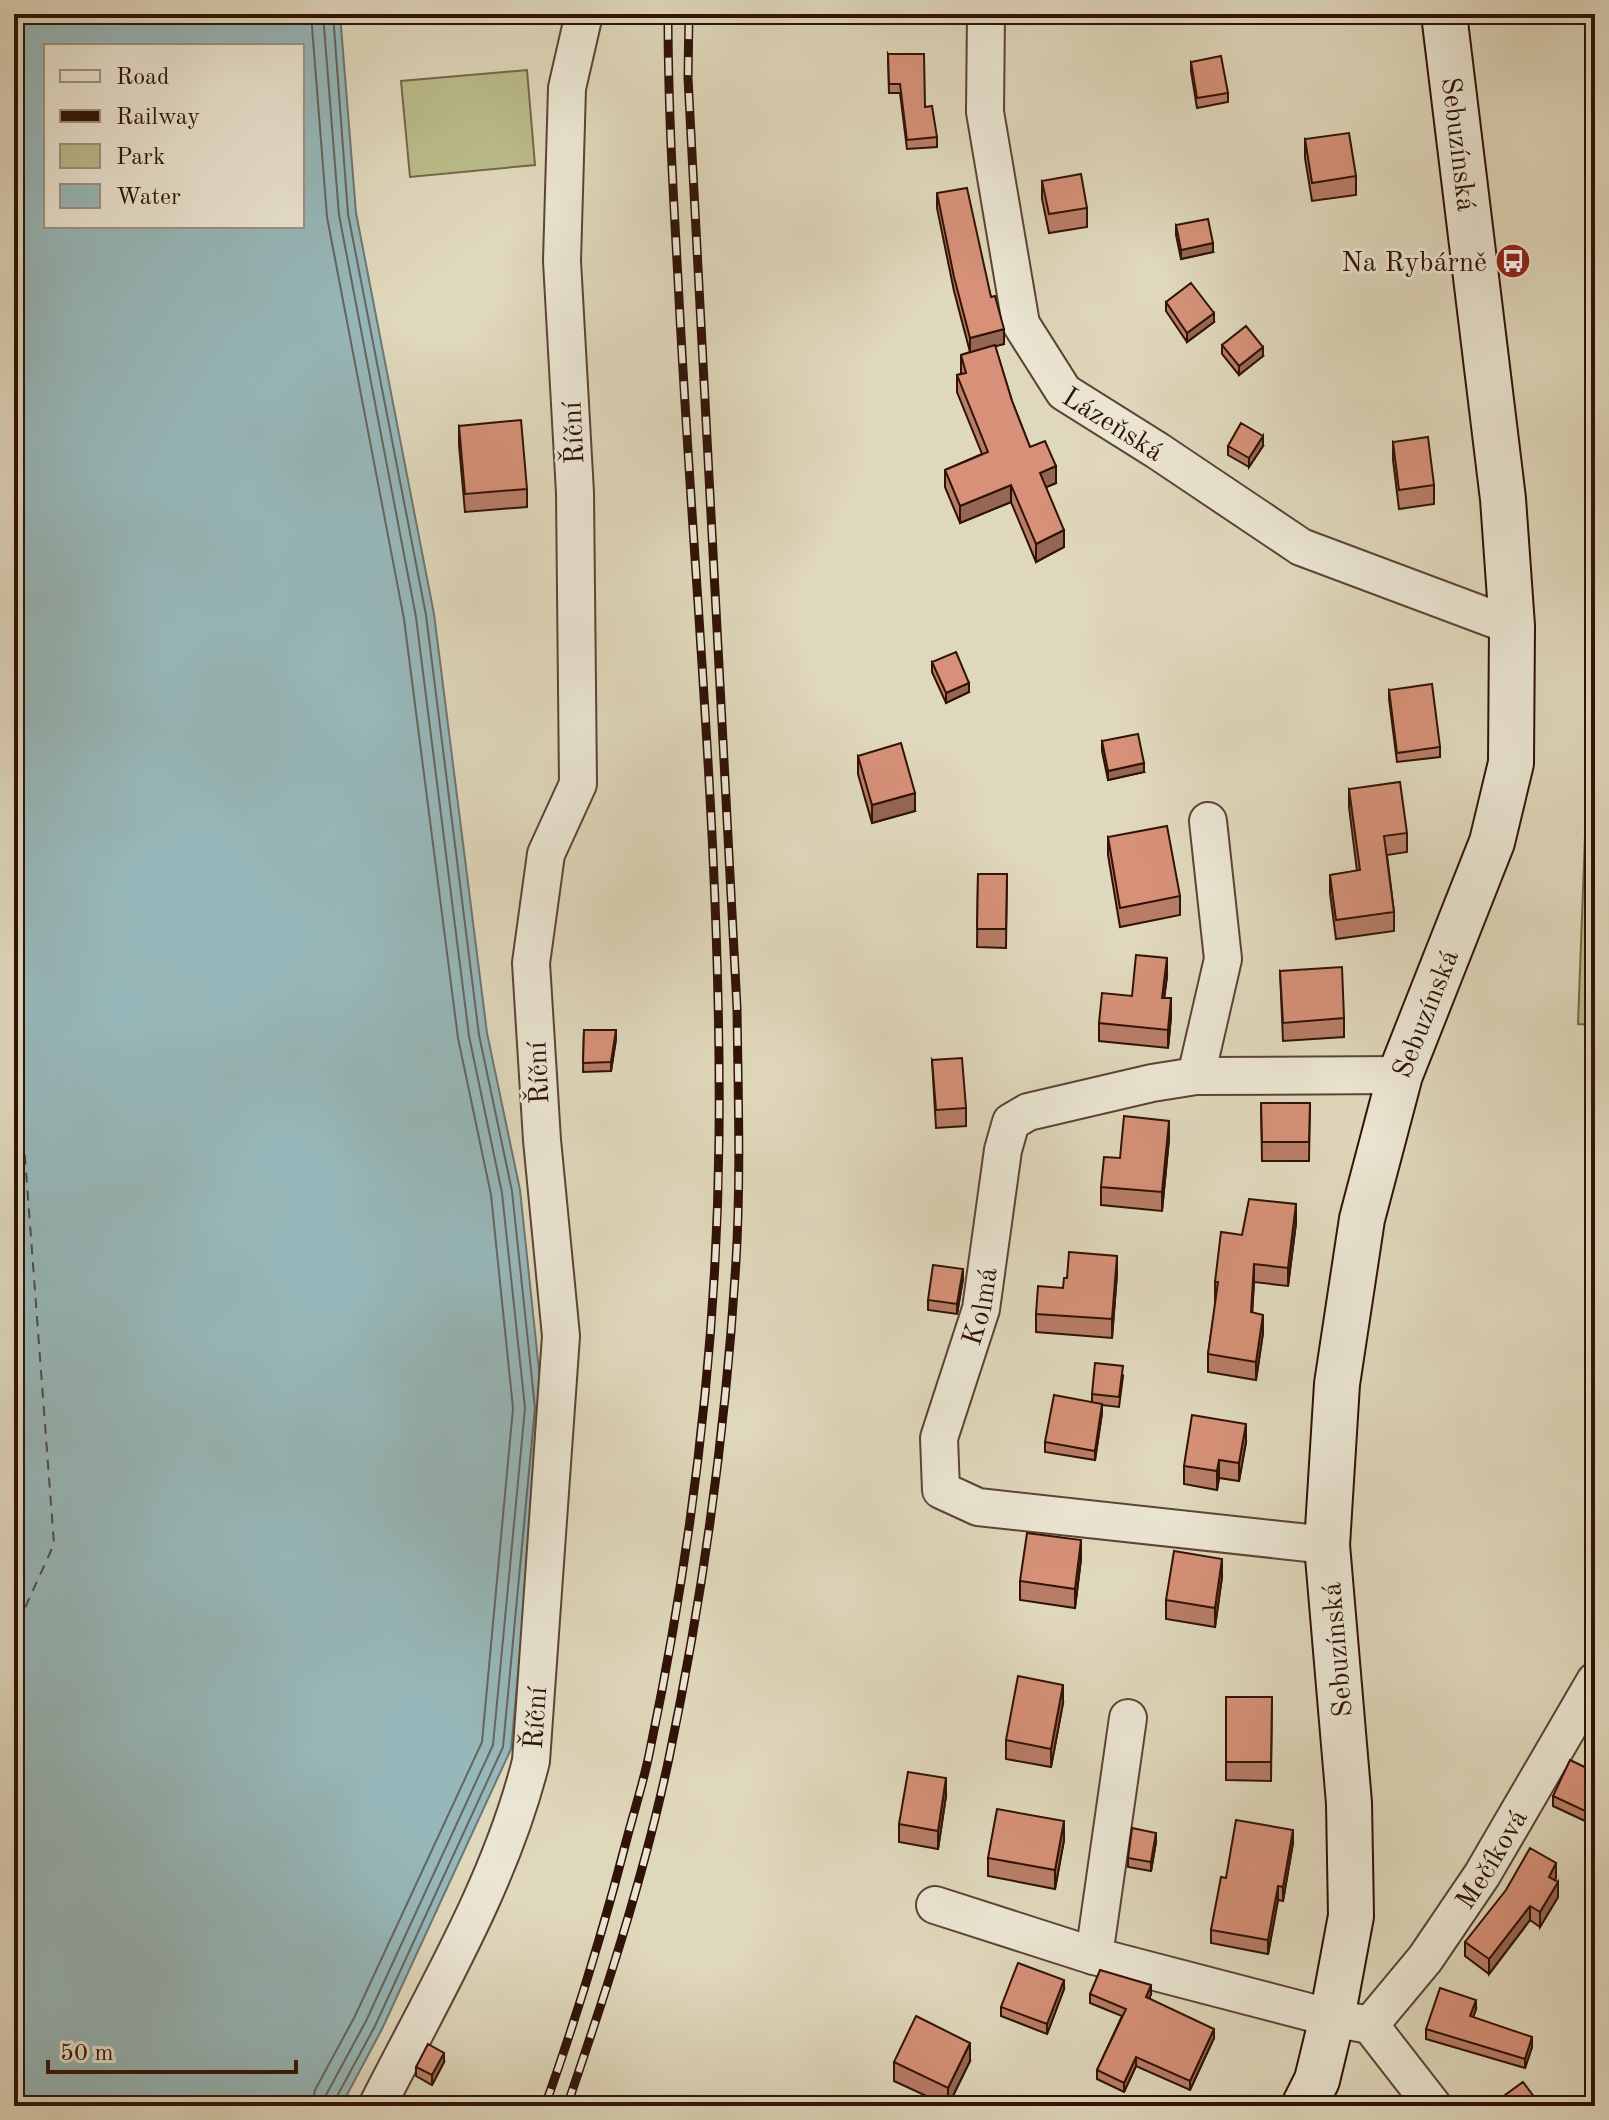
<svg xmlns="http://www.w3.org/2000/svg" width="1609" height="2120" viewBox="0 0 1609 2120" font-family="'Old Standard TT',serif">
<style>
.green{fill:#bbbc8b;stroke:#766748;stroke-width:2}
.water{fill:#97b8ba;stroke:#6e7672;stroke-width:2;fill-rule:evenodd}
.lines{fill:none;stroke-linecap:round;stroke-linejoin:round}
.shore{stroke:#646560;stroke-width:2}
.ferry{stroke:#544c45;stroke-width:2;stroke-dasharray:10 8;stroke-linecap:butt}
.minor-casing{stroke:#5c4434;stroke-width:40}
.secondary-casing{stroke:#301206;stroke-width:48}
.minor{stroke:#ebe6d3;stroke-width:36}
.secondary{stroke:#ebe6d3;stroke-width:44}
.rail-casing{stroke:#301206;stroke-width:9}
.rail{stroke:#ebe6d3;stroke-width:6;stroke-dasharray:18;stroke-linecap:butt}
.wall{fill:#b87d67;stroke:#301206;stroke-width:2}
.shaded-wall{fill:#966654;stroke:#301206;stroke-width:2}
.building{fill:#d69178;stroke:#301206;stroke-width:2}
.labels{text-anchor:middle;stroke-width:6;stroke-linejoin:round;paint-order:stroke}
.street-label{font-size:28px;fill:#301206;stroke:#ebe6d3}
.poi-label{font-size:28px;fill:#301206;stroke:#ebe6d3;text-anchor:end}
</style>
<rect width="100%" height="100%" fill="#e0d8bc"/>
<filter id="stains"><feTurbulence type="fractalNoise" baseFrequency=".0025" numOctaves="4"/><feColorMatrix values="0 0 0 0 .2 0 0 0 0 .09 0 0 0 0 .02 0 0 0 .5 -.17"/></filter>
<radialGradient id="worn" r=".72"><stop offset=".6" stop-color="#630" stop-opacity="0"/><stop offset="1" stop-color="#630" stop-opacity=".3"/></radialGradient>
<path class="green" d="M527,70l8,95 -125,12 -9,-96z
M1595,566v459l-17,-1z"/>
<path class="water" d="M14,14h326l16,199 78,401 53,419 33,157 23,218 -32,341 -129,280 -41,77h-327zM46,46h256v180h-256z"/>
<g class="lines">
<path class="shore" d="M311,14l16,203 77,402 54,419 33,157 22,213 -31,334 -127,274 -40,74 -3,16
M323,14l16,201 77,402 53,419 33,157 23,215 -32,337 -127,276 -40,74 -2,11
M333,14l15,200 78,401 53,420 33,156 23,217 -32,339 -128,279 -40,74 -1,6"/>
<path class="ferry" d="M14,1011l40,533 -40,88"/>
<defs>
<g id="minor">
<path id="s1" d="M986,14l-1,98 36,212 43,68 94,59 143,96 211,79"/>
<path d="M1196,1076l27,-117 -15,-138"/>
<path id="s2" d="M1327,1545l-349,-38 -37,-17 -2,-52 42,-129 22,-159 8,-28 17,-10 124,-29 44,-7 204,-1"/>
<path d="M935,1905l159,51 238,62 38,7 63,81"/>
<path d="M1094,1956l34,-238"/>
<path id="s3" d="M1370,2025l55,-66 57,-84 113,-194"/>
<path id="s4" d="M377,2106c56,-111 124,-224 154,-345l30,-425 -19,-196 -11,-177 15,-109 32,-70 -3,-291 -13,-232 5,-173 17,-74"/>
</g>
<g id="secondary">
<path id="s5" d="M1304,2106l13,-26 15,-62 19,-102 -2,-113 -22,-258 10,-161 25,-165 38,-144 92,-233 19,-79 1,-137 -9,-127 -59,-485"/>
</g>
</defs>
<use href="#minor" class="minor-casing"/>
<use href="#secondary" class="secondary-casing"/>
<use href="#minor" class="minor"/>
<use href="#secondary" class="secondary"/>
<defs>
<path id="rail" d="M545,2106c31,-87 58,-175 81,-264 8,-31 18,-61 24,-92 42,-201 67,-406 69,-612 3,-286 -27,-573 -41,-859 -5,-88 -10,-176 -10,-265
M567,2106c39,-114 77,-230 102,-348 34,-163 57,-330 67,-497 5,-84 2,-169 1,-253l-49,-930 1,-64"/>
</defs>
<use href="#rail" class="rail-casing"/>
<use href="#rail" class="rail"/>
</g>
<path class="wall" d="M920,14h34v7l-33,3z
M1588,14h7v19h-5z
M888,54l49,83v10l-30,2 -7,-56h-11z
M1191,62l37,31v9l-31,6 -6,-37z
M1305,139l51,37v19l-44,6 -7,-43z
M1042,181l45,27v19l-38,6 -7,-34z
M937,193l54,104 13,47 -9,2 17,55 18,46 26,36 -10,4 18,60 -28,15 -25,-60 -51,21 -15,-36v-17l37,-16 -25,-62v-17l4,-1v-19l9,-3 -16,-61 -17,-83z
M1176,225l37,27 -32,7 -5,-24z
M1166,302l48,20 -27,20 -21,-31z
M1222,345l41,11 -24,19 -17,-21z
M459,426l68,63v18l-62,5 -6,-67z
M1393,442l41,43v19l-35,5 -6,-49z
M1228,446h35l-14,21 -21,-12z
M932,662l37,30 -23,11 -14,-31z
M1389,690l51,57v10l-43,5 -8,-63z
M1102,741l42,31 -36,8 -6,-29z
M858,756l57,55 -43,12 -14,-49z
M1349,789l58,44v19l-20,3 7,57v19l-58,8 -6,-46v-18l27,-4 -8,-64z
M1108,837l72,59v19l-60,12 -12,-72z
M978,874h29l-1,74 -29,-1z
M1280,971l64,47v19l-61,4z
M1167,976l-3,22 7,19 -3,31 -69,-7v-18l33,-27z
M584,1030l32,9 -5,32 -28,1z
M932,1060l34,48v18l-30,2z
M1261,1103h49l-1,58h-47z
M1169,1139l-7,72 -61,-6v-18l19,-29z
M1296,1223l-8,63 -34,-4 -2,31 11,20 -7,47 -48,-8v-18l8,-54h-1v-18l27,-47z
M1117,1274l-5,64 -76,-6v-18l27,-26z
M963,1279l-6,35 -29,-4v-10z
M1123,1376l-4,31 -17,-2v8l-7,47 -50,-8v-10l47,-40v-8z
M1246,1442l-7,39 -20,-3 -2,12 -33,-6v-18z
M1081,1559l-6,49 -55,-8v-19z
M1222,1577l-7,50 -49,-8v-19z
M1226,1697h46l-1,84 -45,-1z
M1063,1703l-12,64 -45,-8v-19z
M1595,1772l-10,49 -32,-15v-10z
M946,1796l-8,53 -39,-7v-18z
M1064,1840l-9,49 -67,-13v-18z
M1156,1842l-5,29 -23,-4v-9z
M1293,1843l-10,58 -5,-1 -10,54 -57,-11v-13l15,-52z
M1556,1878l-1,2 3,17 -18,30 -10,-7 -41,54 -24,-18v-14z
M1064,1989l-17,45 -46,-18v-9z
M1090,1994h61l-2,5 65,39 -24,52 -54,-24 -12,26 -27,-13v-9l25,-54 -32,-13z
M1476,2009l-3,8 59,30 -7,21 -99,-29v-10z
M970,2061l-22,45 -54,-25v-19z
M444,2062l-12,23 -16,-9v-9z"/>
<path class="shaded-wall" d="M1213,243v9l-32,7v-9z
M1214,313v9l-27,20v-9z
M1004,329v15l-34,9v-15z
M1263,347v9l-24,19v-9z
M1263,436v10l-14,21v-9z
M1056,466v17l-16,7v-17z
M1011,485v17l-51,21v-17z
M1064,530v17l-28,15v-18z
M969,683v9l-23,11v-10z
M1144,763v9l-36,8v-9z
M915,793v18l-43,12v-18z
M1167,958v18l-5,40v-18z
M1171,998v19l-3,31v-18z
M616,1030v9l-5,32v-9z
M1169,1121v18l-7,72v-19z
M1296,1204v19l-8,63v-18z
M1117,1256v18l-5,64v-19z
M1254,1264v18l-3,49v-19z
M963,1269v10l-6,35v-10z
M1263,1315v18l-7,47v-18z
M1102,1404v9l-7,47v-9z
M1246,1424v18l-7,39v-18z
M1219,1460v18l-2,12v-19z
M1081,1540v19l-6,49v-19z
M1222,1559v18l-7,50v-19z
M1063,1685v18l-12,64v-18z
M946,1778v18l-8,53v-18z
M1595,1790v10l-10,21v-10z
M1064,1821v19l-9,49v-19z
M1293,1830v13l-10,58v-14z
M1156,1833v9l-5,29v-9z
M1556,1863v15l-7,13v-14z
M1558,1882v15l-18,30v-15z
M1278,1886v14l-10,54v-14z
M1530,1906v14l-41,54v-15z
M1064,1980v9l-17,45v-10z
M1151,1985v9l-5,13v-10z
M1476,2000v9l-6,17v-10z
M1214,2029v9l-24,52v-9z
M1532,2037v10l-7,21v-9z
M970,2043v18l-22,45v-18z
M444,2053v9l-12,23v-10z
M1136,2057v9l-12,26v-9z"/>
<path class="building" d="M888,54h36l1,53 7,-1 5,31 -30,3 -7,-56h-11z
M1221,56l7,37 -31,5 -6,-36z
M1349,133l7,43 -44,7 -7,-44z
M1081,174l6,34 -38,6 -7,-33z
M967,188l24,109 4,-1 9,33 -34,9 -16,-61 -17,-84z
M1208,219l5,24 -32,7 -5,-25z
M1191,283l23,30 -27,20 -21,-31z
M1246,326l17,21 -24,19 -17,-21z
M995,345l17,56 18,46 15,-6 11,25 -16,7 24,57 -28,14 -25,-59 -51,21 -15,-36 43,-18 -31,-77 9,-2 -5,-18z
M521,420l6,69 -62,5 -6,-68z
M1241,423l22,13 -14,22 -21,-12z
M1428,437l6,48 -35,5 -6,-48z
M956,652l13,31 -23,10 -14,-31z
M1432,684l8,63 -43,6 -8,-63z
M1138,734l6,29 -36,8 -6,-30z
M901,743l14,50 -43,12 -14,-49z
M1400,782l7,51 -23,3 10,76 -58,8 -6,-45 30,-5 -11,-81z
M1167,826l13,70 -60,12 -12,-71z
M978,874h29l-1,55h-29z
M1136,955l31,3 -5,40h9l-3,32 -69,-7 3,-30 30,3z
M1342,967l2,51 -61,5 -3,-52z
M584,1030h32l-5,32 -28,1z
M962,1058l4,50 -30,2 -4,-50z
M1261,1103h49l-1,39h-47z
M1124,1116l45,5 -7,71 -61,-5 3,-30 16,1z
M1249,1199l47,5 -8,64 -34,-4 -3,48 12,3 -7,47 -48,-8 10,-72h-3l6,-50 21,3z
M1069,1252l48,4 -5,63 -76,-5 2,-28 25,2 1,-10h3z
M933,1265l30,4 -6,35 -29,-4z
M1095,1363l28,3 -4,31 -27,-3z
M1054,1395l48,9 -7,47 -50,-9z
M1192,1415l54,9 -7,39 -20,-3 -2,11 -33,-5z
M1027,1533l54,7 -6,49 -55,-8z
M1174,1551l48,8 -7,49 -49,-8z
M1018,1676l45,9 -12,64 -45,-9z
M1226,1697h46l-1,65h-45z
M1570,1760l25,12v18l-10,21 -32,-15z
M908,1772l38,6 -8,53 -39,-7z
M997,1809l67,12 -9,49 -67,-12z
M1236,1820l57,10 -10,57 -5,-1 -10,54 -57,-10 10,-53 5,1z
M1132,1828l24,5 -5,29 -23,-4z
M1530,1848l26,15 -7,14 9,5 -18,30 -10,-6 -41,53 -24,-17 41,-52z
M1018,1963l46,17 -17,44 -46,-17z
M1100,1970l51,15 -5,12 68,32 -24,52 -54,-24 -12,26 -27,-13 29,-61 -36,-15z
M1440,1988l36,12 -6,16 62,21 -7,22 -99,-30z
M916,2016l54,27 -22,45 -54,-26z
M428,2044l16,9 -12,22 -16,-8z
M1523,2082l18,24h-51z
M1090,2098l17,8h-21z"/>
<defs>
<symbol id="bus-disc" viewBox="-11 -11 22 22"><circle r="9.5" fill="#8f2418" stroke="#ebe6d3"/><path d="M-5-6H5V4H4V6H2V4H-2V6H-4V4H-5ZM-3.5-4V0h7V-4ZM-3.5 1.2v1.5H-2V1.2ZM2 1.2v1.5H3.5V1.2Z" fill="#fff"/></symbol>
</defs>
<g fill-rule="evenodd">
<use href="#bus-disc" x="1493" y="241" width="40" height="40"/>
</g>
<g class="labels">
<g class="street-label">
<text transform="translate(1460 144) rotate(83)" y="10">Sebuzínská</text>
<text dy="10" stroke="none"><textPath href="#s1" startOffset="452">Lázeňská</textPath></text>
<text transform="translate(572 433) rotate(-93)" y="10">Říční</text>
<text dy="10" stroke="none"><textPath href="#s5" startOffset="1112">Sebuzínská</textPath></text>
<text transform="translate(537 1073) rotate(-93)" y="10">Říční</text>
<text dy="10" stroke="none"><textPath href="#s2" startOffset="582">Kolmá</textPath></text>
<text transform="translate(1336 1650) rotate(-95)" y="10">Sebuzínská</text>
<text dy="10" stroke="none"><textPath href="#s4" startOffset="422">Říční</textPath></text>
<text dy="10" stroke="none"><textPath href="#s3" startOffset="206">Mečíková</textPath></text>
</g>
<g class="poi-label">
<text x="1487" y="271">Na Rybárně</text>
</g>
</g>
<rect width="1609" height="2120" fill="none" stroke="#e0d8bc" stroke-width="48"/>
<rect x="16" y="16" width="1577" height="2088" fill="none" stroke="#301206" stroke-width="4"/>
<rect x="24" y="24" width="1561" height="2072" fill="none" stroke="#301206" stroke-width="2"/>
<rect x="44" y="44" width="260" height="184" fill="#ebe6d3" stroke="#a09181" stroke-width="2"/>
<rect x="60" y="70" width="40" height="12" fill="#ebe6d3" stroke="#a09181" stroke-width="2"/>
<text x="116" y="84" font-size="24" fill="#301206">Road</text>
<rect x="60" y="110" width="40" height="12" fill="#301206" stroke="#a09181" stroke-width="2"/>
<text x="116" y="124" font-size="24" fill="#301206">Railway</text>
<rect x="60" y="144" width="40" height="24" fill="#bbbc8b" stroke="#a09181" stroke-width="2"/>
<text x="116" y="164" font-size="24" fill="#301206">Park</text>
<rect x="60" y="184" width="40" height="24" fill="#97b8ba" stroke="#a09181" stroke-width="2"/>
<text x="116" y="204" font-size="24" fill="#301206">Water</text>
<path d="M48 2060v12h248v-12" fill="none" stroke="#301206" stroke-width="4"/>
<text x="60" y="2060" font-size="24" fill="#301206" stroke="#ebe6d3" stroke-width="6" paint-order="stroke">50 m</text>
<rect width="100%" height="100%" filter="url(#stains)"/>
<rect width="100%" height="100%" fill="url(#worn)"/>
</svg>
